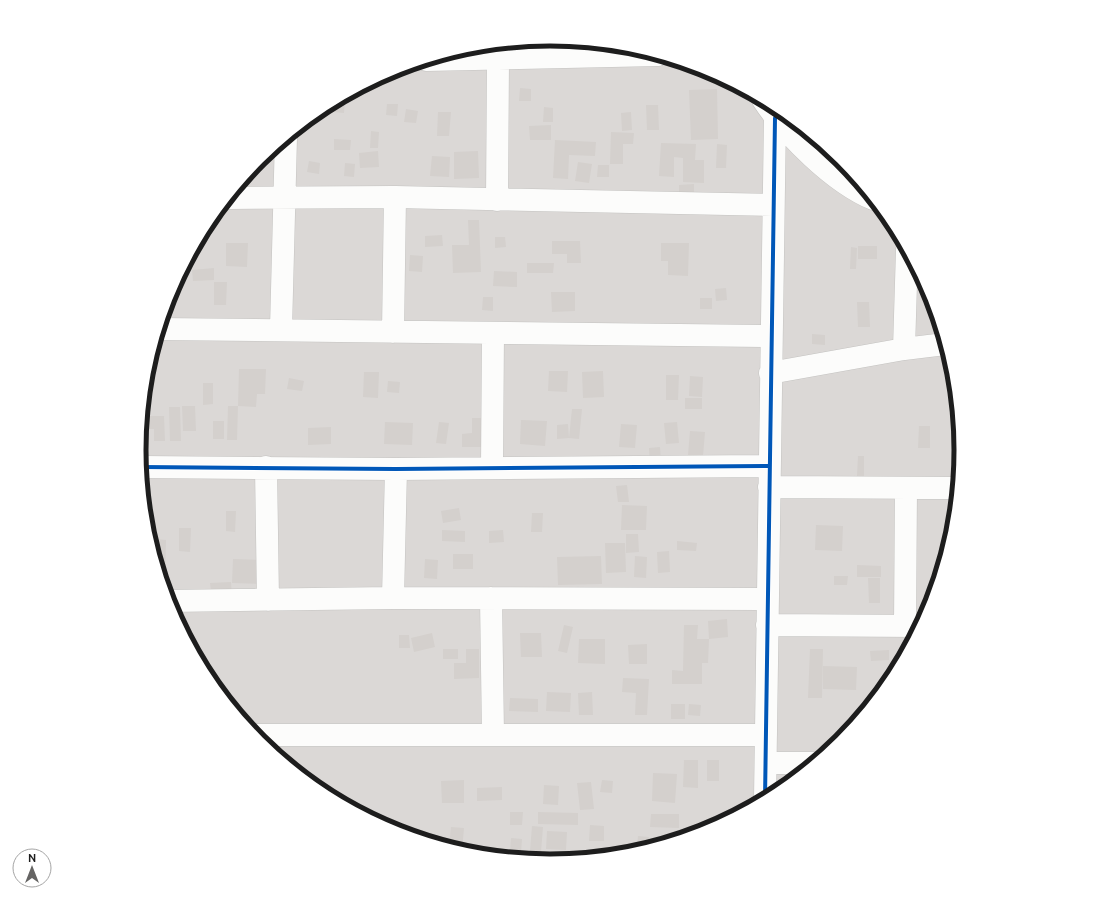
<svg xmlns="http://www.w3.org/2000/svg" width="1100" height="900" viewBox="0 0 1100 900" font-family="Ubuntu,sans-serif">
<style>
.residential{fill:#dbd8d6}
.building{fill:#d4d0cd}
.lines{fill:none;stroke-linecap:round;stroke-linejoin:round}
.minor-casing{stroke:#c4c3c1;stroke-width:23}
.minor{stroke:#fcfcfb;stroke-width:22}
.cycleway-casing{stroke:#fff;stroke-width:6}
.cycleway{stroke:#0057b8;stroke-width:4}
.rim{fill:none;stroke:#1d1d1d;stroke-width:5}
</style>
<rect width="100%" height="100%" fill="#ece8e4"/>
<path class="residential" d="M140 450a410 410 0 1 1 820 0a410 410 0 1 1-820 0Z"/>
<path class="building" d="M520,88l11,1v12h-12z
M717,89l1,50 -27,1 -2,-50z
M339,99l6,1 -1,13 -11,-1 1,-10z
M387,104h11l-1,12 -11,-1z
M646,105h12l1,25h-12z
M544,107l9,1v14h-10z
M406,109l12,2 -2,12 -12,-1z
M438,112h13l-2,24h-12z
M631,112l1,18 -10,1 -1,-18z
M551,125v15h-21l-1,-14z
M371,131l8,1 -1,16h-8z
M611,132l23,1 -1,11h-10v20h-13z
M334,139l17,1 -1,10h-16z
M555,140l41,2 -1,14 -26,-1 -1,24 -15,-1z
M661,143l35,1 -1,16h9v23l-21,-1v-24l-9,-1v20l-15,-1z
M717,144l10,1 -1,23h-10z
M378,151l1,16 -19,1 -1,-15z
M478,151l1,27 -25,1v-27z
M432,156l18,1 -1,20 -19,-1z
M309,161l11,2 -1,11 -12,-2z
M578,162l14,2 -3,19 -14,-2z
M345,163l10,1 -1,13 -10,-1z
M598,165h11v12h-12z
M694,184v12l-15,1v-12z
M468,220h11l2,52 -28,1 -1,-28h17z
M442,235l1,11 -18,1v-11z
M495,237h10l1,10 -11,1z
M552,241h28l1,22h-14v-9h-15z
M226,243h22l-1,24 -21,-1z
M661,243h28l-1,33 -20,-1v-14h-7z
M858,246h19v13h-19z
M851,247l6,1 -1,21h-6z
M410,255l13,1 -1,16 -13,-1z
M527,263h27l-1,10h-26z
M214,268v12l-21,1 -1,-11z
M494,271l23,1v15l-24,-1z
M214,282h13l-1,23h-12z
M726,288l1,12 -11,1 -1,-12z
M551,292h24v19l-23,1z
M483,297h10v14l-11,-1z
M700,298h12v11h-12z
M857,302h12l1,25h-12z
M812,334l13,1v10l-13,-1z
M239,369h27l-1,25h-8l-1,13 -18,-1z
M549,371h19l-1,21 -19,-1z
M603,371l1,26 -21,1 -1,-26z
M364,372h15l-1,26 -15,-1z
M666,375h13l-1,25h-12z
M690,376l13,1 -1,20 -13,-1z
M289,378l15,3 -2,10 -15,-2z
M388,381l12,1 -1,11 -12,-1z
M203,383h10v21l-10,1z
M685,398h17v11h-17z
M182,406h13l1,25h-13z
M228,406h10l-1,34h-10z
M169,407h11l1,34h-11z
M572,409h10l-3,30 -10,-1z
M147,416h17l1,25h-11v-12h-7z
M472,418h13l1,29h-24v-13l10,-1z
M521,420l26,1 -2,25 -25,-2z
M213,421h11v18h-11z
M385,422l28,1 -1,22 -28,-1z
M439,422l10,1 -3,21 -10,-1z
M677,422l2,21 -13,1 -2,-21z
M568,424l1,14 -12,1v-14z
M621,424l16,1 -2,23 -16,-1z
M919,426h11v22h-12z
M331,427v17l-23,1v-17z
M690,431l15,1 -2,24 -15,-1z
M660,447l1,15 -11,1 -1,-15z
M858,456h6v20h-7z
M627,485l2,17h-11l-2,-16z
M622,505l25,1 -1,24h-25z
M459,508l2,12 -18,3 -2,-12z
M226,511h10l-1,21 -9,-1z
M532,513h11l-1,19h-11z
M816,525l27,1 -1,25 -27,-1z
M179,528h12l-1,24 -11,-1z
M442,530l23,1v11l-23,-1z
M503,530l1,12 -15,1v-12z
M626,534h12l1,18 -13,1z
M156,539l10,1 -1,41h-3l-6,-22z
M677,541l20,2 -1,8 -19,-1z
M605,543h20l1,29 -20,1z
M669,551l1,21 -12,1 -1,-21z
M453,554h20v15h-20z
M601,556l1,28 -44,1 -1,-28z
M635,556l12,1 -1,21 -12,-1z
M233,559l30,1v24l-31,-1z
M425,559l13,1 -1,19 -13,-1z
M857,565l24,1v11h-24z
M834,576h14l-1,9h-13z
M868,578h12v25h-11z
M231,582l1,16 -20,1 -2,-16z
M727,619l1,18 -19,2 -1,-18z
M564,625l9,2 -6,26 -9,-2z
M684,625h14l-1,14h12l-1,24h-6v21h-30v-14l11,1z
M432,633l3,14 -21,5 -3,-14z
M520,633h21l1,24h-21z
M399,635h10l1,13h-11z
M579,639h26v25l-27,-1z
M647,644v20h-18l-1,-19z
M443,649h15v10h-15z
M466,649h13v29l-25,1v-16h12z
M810,649h13l-1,49h-14z
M889,650v10l-18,1 -1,-10z
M823,666l34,1 -1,23 -33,-1z
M623,678l26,1 -2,36h-12l1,-22 -14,-1z
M547,692l24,1 -1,19 -24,-1z
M592,692l1,23h-14l-1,-22z
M510,698l28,1v13l-29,-1z
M671,704h14v15h-14z
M689,704l12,1 -1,11 -12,-1z
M846,726h7l-7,8z
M684,760h14v28l-15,-1z
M707,760h12v21h-12z
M653,773l24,1 -2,29 -23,-2z
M464,780v23h-22l-1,-22z
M602,780l11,1 -1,12 -12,-1z
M591,782l3,27 -14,1 -3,-27z
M544,785l15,1 -1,19 -15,-1z
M502,787v13l-25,1v-13z
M510,812h13l-1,13h-12z
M538,812l40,1v12l-40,-1z
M651,814h28v14l-29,-1z
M590,825l14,1v15h-15z
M532,826l11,1 -2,25 -11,-1z
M451,827l13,1 -2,23 -13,-4z
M694,828l14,1 -15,5z
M547,831l20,1 -1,18 -20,-1z
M426,835h12v8l-12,-3z
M638,836l11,1 -1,11h-11z
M511,838l11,1 -1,14 -11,-1z"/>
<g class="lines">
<defs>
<path id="minor" d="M426,60l232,-5
M763,100c24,36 70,82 110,99
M227,198l168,-1 378,8
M497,200l1,-140
M159,329l612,7
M281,329l5,-192
M393,332l2,-135
M904,349l3,-99
M770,373l134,-24 41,-5
M141,467l255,2 373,-3
M266,467l2,133
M492,467l1,-134
M769,487l188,1
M393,598l3,-129
M491,598l2,136
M168,601l225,-3 374,1
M767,625l152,1
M905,626l1,-138
M254,735h512
M766,763h47
M765,799l10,-681"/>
</defs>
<use href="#minor" class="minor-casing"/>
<use href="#minor" class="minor"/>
<defs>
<path id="cycleway" d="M141,467l255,2 373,-3
M765,799l10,-681"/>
</defs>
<use href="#cycleway" class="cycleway-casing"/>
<use href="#cycleway" class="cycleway"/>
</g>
<path d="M0 0H1100V900H0ZM146 450a404 404 0 1 1 808 0a404 404 0 1 1-808 0Z" fill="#fff" fill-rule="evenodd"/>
<path class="rim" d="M146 450a404 404 0 1 1 808 0a404 404 0 1 1-808 0Z"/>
<g transform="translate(32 868)"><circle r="19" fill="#ffffff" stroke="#a5a5a5"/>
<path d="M0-3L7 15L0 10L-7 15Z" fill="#656463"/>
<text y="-6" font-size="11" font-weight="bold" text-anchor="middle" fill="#1d1d1d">N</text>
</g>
</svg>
